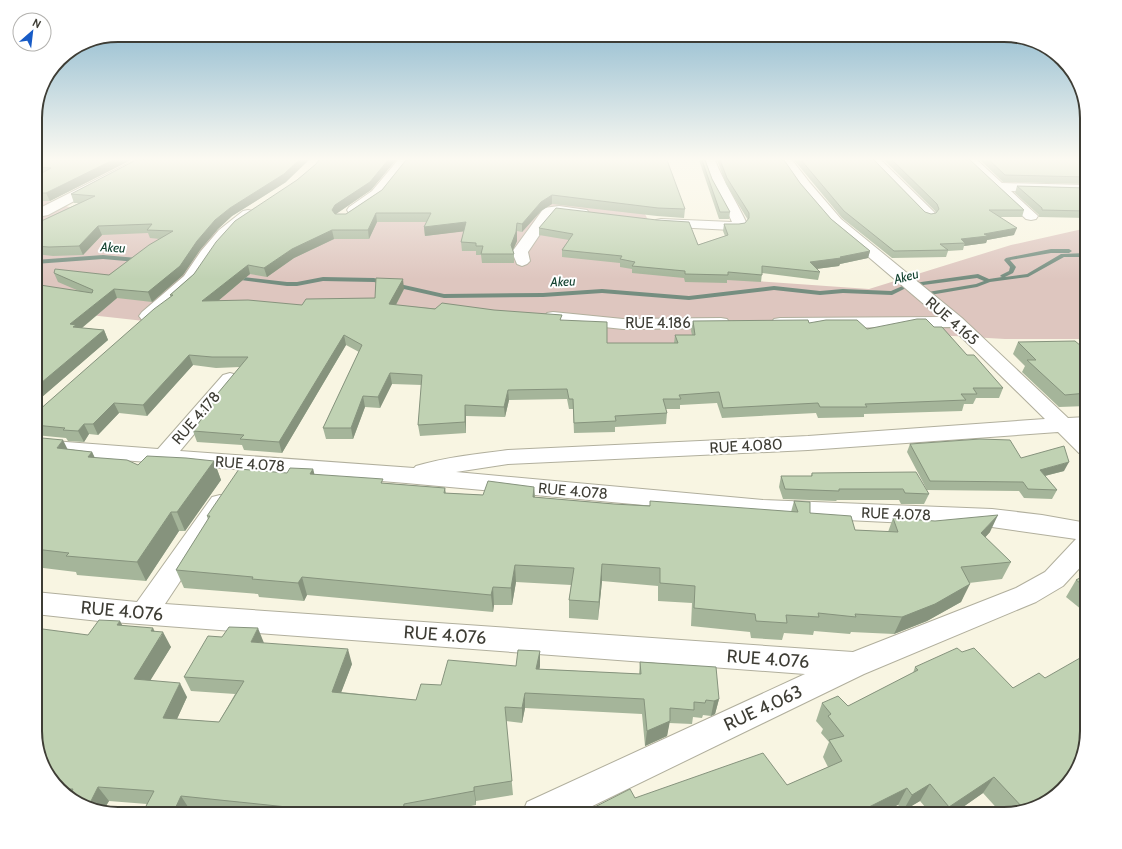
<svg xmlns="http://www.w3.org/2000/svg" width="1122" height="849" viewBox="0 0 1122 849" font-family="Cabin,sans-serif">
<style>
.green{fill:#dec6bf}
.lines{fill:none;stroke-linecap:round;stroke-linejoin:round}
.stream{fill:#758e80;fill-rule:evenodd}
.street-casing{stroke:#b1af9d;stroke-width:2}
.street{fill:#fff;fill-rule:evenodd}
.wall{fill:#a5b59a}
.shaded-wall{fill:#86937d}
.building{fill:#c0d2b3;stroke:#86937d}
.labels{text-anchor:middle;stroke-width:4;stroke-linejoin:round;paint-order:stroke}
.far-water-label{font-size:13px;font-style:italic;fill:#134331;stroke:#fff}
.street-label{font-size:15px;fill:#3e3d35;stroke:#fff}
.near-street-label{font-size:18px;fill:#3e3d35;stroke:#fff}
.rim{fill:none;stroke:#3e3d35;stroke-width:2}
</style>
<rect width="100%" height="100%" fill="#f8f5e2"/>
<path class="green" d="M35,175h5l8,26 88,25 101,6 294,-36 110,10 11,22 61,50 156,11 142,-44 76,-17v111h-82l-103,-6 -438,23 -429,-47z"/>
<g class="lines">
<path class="stream" d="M1051,249h18l3,2 -3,2h-18l-41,7 6,7 -3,6 -8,4 22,-3 34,-20 26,-1v4h-23l-36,20 -38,5 -13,5 -47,8 -3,-2 1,-1 48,-8 8,-3 -7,-3 -69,9 -16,8 -49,-2 -23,2 -46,-5 -85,10 -87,-7 -59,4 -99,1 -49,-11 -3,-2 3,-2 49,11 99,-1 59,-4 87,7 85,-10 46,5 23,-2 48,2 16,-7 71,-10 11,5 13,-2 -2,-1 1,-1 8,-4 1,-4 -6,-7 2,-2z
M103,255l34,3 3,2 -3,2 -34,-3 -68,5v-4z
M235,276l52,6h10l26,-5 51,1 14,5 -3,2 -11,-3 -51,-1 -26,5h-10l-54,-7 -1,-1z"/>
<defs>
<path id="street" d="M135,160h16l-103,55 -5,1 -5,-1 -2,-3 2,-3z
M398,160h13c-11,15 -42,58 -62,53l-2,-3 2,-3 23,-16z
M703,160h12c9,23 22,42 32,64l-2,3 -14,3 -75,-4 -2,-3 2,-3 5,-1 71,3 -10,-22 -9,-15z
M780,160h12l18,23 31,36 121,99 106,100 19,-1v12l-6,1 6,6v19l-8,-2 -21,-21 -250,18 -300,14 -52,8 307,28 229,9 50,6 45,8v37l-24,26 -27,16 -172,72 -288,140h-54l5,-12 278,-128 -706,-53 -64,-7v-22l102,10 75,-105 8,-2 8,2 4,6 -67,101 688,48 163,-64 29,-16 31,-33 -84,-12 -229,-11 -357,-33 -371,-30v-12l5,-1 118,9 65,-74 7,-2 7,2 3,4 -60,72 234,17 2,-2c30,-9 61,-12 92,-16l300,-14 237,-17 -94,-92 -171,1 -6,-1 -3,-4 3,-4 6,-1 159,-1 -108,-92 -31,-36z
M868,160h13l53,52 2,3 -2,3 -5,1 -5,-1z
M963,160h14l25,23 85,2v8l-76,-2 27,25 -2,3 -5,1 -5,-1z
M559,206l28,4 2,3 -2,3 -5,1 -29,-2 -25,37 2,9 -3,3 -5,2 -5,-2 -5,-12 32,-44z
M248,210l5,1 2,3 -2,3 -24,19 -17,20 -16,26 -42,38 -6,1 -6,-1 -3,-4 3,-4 42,-36 17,-25 18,-21 24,-19z
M553,312l70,7 98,-1 6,1 3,4 -3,4 -6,1 -98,1 -76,-8 -3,-4 3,-4z"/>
</defs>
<use href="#street" class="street-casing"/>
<use href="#street" class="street"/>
</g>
<path class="wall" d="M35,160h96l-81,41h-15v-24l3,-2h-3z
M319,160h77l-25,30 -35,24h10l36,-24 24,-30 279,49 -1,9 -27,-2 -105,-12 -11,7 -19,21 -5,-1v10l-4,9 1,4v9h-32l-1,-8h-5v-4h-14l-1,-9 3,-11 -39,5 -1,-9 3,-5h-50l-8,17h-35l-40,19 -27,19 -17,-3 -32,27 84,4 73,-7 29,-9 -8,16 166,15 45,23h67l1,-8h17l-1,-4 2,-10 116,2 58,6 67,-2 33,28 36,33 -4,10h-23l-3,6h-9l-2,7 -98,3v3l-46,1 -2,-5 -94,5 -5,-15 -37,2v4h-14l1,4 -1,11 -51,3v5l-41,1 -1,-24h-4l-2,-10 -58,1 -4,17 -39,-1v17l-46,3 -2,-11 4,-40 -30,-1 -12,24 -15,-1 -12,32h-27l-3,-11 36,-76 -13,-7 -64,108 -38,-3 -2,-5 -45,-3 -4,-11 12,-16 -2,-4 37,-44 -24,1 -23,-3 -46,51 -28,-3 -21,22 -9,-1 -5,8 -16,-1 -2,-3 -31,-3v-24h3l133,-114 -1,-2 24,-21 103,-94 19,-16z
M699,160h6l7,19 18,33 -1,7h-10z
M717,160h67l16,23 31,36 39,32 -2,7 -28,6 -1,2 -23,3 4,3 -2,8 -56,-7 -1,9 -34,-2v3l-42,-1 -1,-4 -52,-5v-4l-12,-2v-4l-58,-6v-7l7,-10 -30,-5v-7l159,17 27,-9 -2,-5 1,-7h15l6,-1 3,-3 -22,-36z
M794,160h80l51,52 6,2 5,-1 -1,-2 -51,-51h86l54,50 -2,7h-22l14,18 -27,5 -1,3 -22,3 -1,4 -15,1 -2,6 -54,1 -50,-40z
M980,160h107v24l-84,-2z
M286,182l-54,34 -14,13 -18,21 -17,25 -31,27 -35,-4 -35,30 22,2 4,10 -73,63 44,-112 -21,-9 -4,-9 55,2 51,-36 -10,-1 -2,-5 -46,2 -19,20 -30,1 -18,-2v-30l44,-21h-5l-3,-9z
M1017,186l70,2v30l-48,-1v-2l-24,-22z
M1018,342l69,9v55l-28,1 -37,-35 3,-6 -12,-12z
M910,444l111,14 43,13 -19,5 12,14 -5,9 -28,-1 -5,-7 -92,-1 -20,-38z
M35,445l57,7 3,6 43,7 76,-4 7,19 -36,51h-6l-33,50 -69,-6 -1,-3 -41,-5z
M313,469l1,5 70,9 61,5 1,5 37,2 51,-8 1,10 79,7 177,8 3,-11 16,12 45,17 33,2 5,-14 97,14 -5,5 26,25 -9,17 -33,4 -8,19 -34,19 -33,13 -43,-2 -1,2 -36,-3 -1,4 -29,-2 -2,7 -31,-2 -1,-6 -59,-6 1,-23 -34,-2v-15l-56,-5 -4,39 -29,-2v-18l2,-15 -55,-3 -4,23h-18l-1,7 -186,-17 -3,6 -45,-4 -1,-3 -74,-6 -8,-18 32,-50 -1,-4 80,-43z
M812,473l117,21 -5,10h-23l-2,-4h-62l-1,1 -53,-2 -4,-12 2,-11h30z
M1087,574v40l-21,-17 10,-17z
M122,625l32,6 17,16 -21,33 37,17 -10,22 42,3 16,-28 -44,-3 -7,-14 80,-34 88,21 -11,28 75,8 25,-15 75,-19 24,-15v15l-1,3 100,5 1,-12 79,37 -4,15 -4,2 -8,-1 -1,3 -9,-1 -1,7 -23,-1 -2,13 -22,10 -3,-32 -117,-6 -3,15 -16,-2 7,74 -37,6v4l-45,9h-206l-35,-4 -2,4h-39l-4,-6 2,-4 -38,-3 -5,8 -37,-12 -23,-29 44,-133z
M915,667l125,138 -38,9 -19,-21 -30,21h-22l-11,-13 -17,10 -5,-6 -263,-7 152,-13 41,-18 -5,-10 6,-15 -8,-9 2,-4 -7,-8 6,-18 26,3 65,-33z"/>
<path class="shaded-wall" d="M113,160h18l-81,41 -4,-8z
M299,160h10l-23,22 -54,34 -14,13 -18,21 -17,25 -31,27 -4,-10 49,-51 18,-21 15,-12z
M388,160h8l-25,30 -35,24 -2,5 -2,-9 3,-5z
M552,195v9l-11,7 -19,21v-8l19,-22z
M376,213l1,9 -8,17 -1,-9z
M466,222l1,9 -42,5 -1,-9z
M517,223v18l-6,13v-9z
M98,226l4,9 -19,20 -4,-9z
M1017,228l-3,7 -27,5 -1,3 -22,3 1,-3 -4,-4 23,-5z
M332,230l2,9 -40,19 -27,19 -3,-9 28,-19z
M870,251l-2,7 -28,6 -1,2 -31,4 2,-8z
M248,265l2,9 -44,37 -4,-10z
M403,279l1,10 -13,25 -2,-10z
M114,289l3,9 -39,33 -8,-7z
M104,330l4,10 -73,63v-15z
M344,335l2,10 -64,108 -3,-11z
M189,355l4,10 -46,51 -4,-11z
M390,373l2,11 -12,24 -2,-11z
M508,390l1,10 -4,17 -1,-10z
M363,396l2,11 -12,32 -2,-11z
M114,403l5,10 -21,22 -5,-11z
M465,405l1,11v17l-1,-11z
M84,424l5,10 -5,8 -6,-11z
M63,440l9,18 -15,-10z
M92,452l9,19 -13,-14z
M214,461l7,19 -36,51 -8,-19z
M1069,462l-5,9 -28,7 4,-8z
M313,469l5,18 -8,-13z
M534,487l1,17 -2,-7z
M171,512l8,19 -33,50 -9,-19z
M998,515l-8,17 -17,19 8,-18z
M602,564v17l-4,39 1,-18z
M515,565l1,17 -4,23 -1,-17z
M302,577l5,18 -3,6 -6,-18z
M970,584l-9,18 -34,19 -33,13 8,-17z
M493,587l1,18 -1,7 -2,-17z
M120,621l8,15 -11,-11z
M153,628l6,12 4,-8 8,15 -29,47 -8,-15 17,-48z
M258,628l6,15 -13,-1z
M348,649l4,15 -16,42 -4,-14z
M540,651v15l-3,18 -1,-15z
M180,683l7,14 -16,35 -8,-14z
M525,693v15l-3,15v-15z
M719,699l-4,15 -4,2 3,-15z
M670,721l-3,15 -22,10 2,-15z
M994,777l-11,16 -30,21h-8l4,-7z
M930,784l-10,17 -17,10 9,-16z
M98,787l11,14 -5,8 -13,-4 -1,-2z
M474,787l2,14v4l-2,-14z
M907,788l-9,17 -18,9h-25z
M181,796l9,14 -2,4h-12l-2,-3z
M404,804l2,10h-4z"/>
<path class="building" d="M35,160h78l-67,33h-11v-16l16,-9 -16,-1z
M136,160h163l-15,14 -54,34 -15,12 -18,21 -17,25 -32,26 -34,-3 -44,35 6,1 -3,2 31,3 -69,58v-101h1l4,-2 52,8 1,-3 -39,-17 1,-4 54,6 40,-30 24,-14 -26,-1 5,-6 -54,2 -19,20 -30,1 -14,-1v-22l60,-28 -24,-2z
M319,160h69l-18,22 -35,23 -3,5 3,4h11l36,-24 24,-30h261l18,49 -27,-1 -106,-13 -11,7 -19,22 -5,-1 -1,9 -5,13 3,9h-33l2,-8h-7v-3l-15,-1 5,-20 -42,5 7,-14h-55l-8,17h-36l-40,19 -28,19 -16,-3 -46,36 46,-1 54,5 4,-6 69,-1 1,-20 27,1 -14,25 46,5 7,-6 52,7 68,5 -2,5 47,2v21h71l-3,-8h20l-2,-14 115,-1 1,3 17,-3h31l10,9 50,-10h9l8,8h8l25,28h7l29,33h-30l4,6h-16l5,6 -101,4 2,3h-47l-2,-4 -95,5 -4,-16 -40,3 2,4h-18l4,14 -52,3 1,5 -42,2 -1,-24h-4l-2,-10 -59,1 -4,17 -39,-2v17l-47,3 4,-50 -32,-2 -12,24 -15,-1 -12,32h-28l39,-83 -18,-10 -65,107 -39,-3 4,-4 -51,-4 14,-20h-4l45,-54h-36l-23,-2 -46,50 -29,-2 -21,21h-9l-6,7 -15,-1 2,-2 -30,-3v-14h3l116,-102 19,-14h-3l24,-21 22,-32 19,-21 62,-41 19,-16z
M702,160h3l7,19 18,33h-10z
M720,160h64l16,23 31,36 39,32 -30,6 1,1 -31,4 10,10 -58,-6v9l-34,-3v3l-43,-1v-3l-53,-5 3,-4 -15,-3 2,-3 -60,-6 11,-16 -34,-6 17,-20 101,12 32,2 9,23 30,-10 -4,-11h15l6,-1 4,-5v-5l-22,-35z
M801,160h73l51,52 6,2 5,-1 3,-4 -2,-5 -45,-44h78l54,50h-35l28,18 -33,6 4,2 -27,3 4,4 -25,1 8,6 -54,1 -50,-40z
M989,160h98v17l-82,-2z
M1017,186l70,2v23l-45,-1v-2z
M1075,341l12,10v42l-22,2 -38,-35h9l-18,-18z
M42,438l21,2 -6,8 35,4 -4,5 39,3 11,5 9,-9 39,2 28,3 -37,51h-6l-34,50 -71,-6 3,-3 -34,-4v-104z
M980,439l30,1 11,18 43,-12 5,16 -29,8 17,20 -29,-1 -5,-7 -93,-1 -20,-37z
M290,468l23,1 -3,5 73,5 -2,4 64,5 -1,5 39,2 5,-14 46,6 -1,10 81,7 36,2v-5l148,11 -4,-11 16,1v11l41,3 4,14 43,2 -5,-14 42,3 63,-6 -17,18 30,29 -50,5 9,17 -35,20 -33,13 -47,-3 1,3 -38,-4 1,4 -33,-2 1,8 -31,-2 -1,-7 -61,-6 1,-22 -35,-3v-15l-58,-4 -3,38 -30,-2 5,-32 -59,-3 -4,23 -18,-1 -2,8 -189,-18 -4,6 -46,-4 1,-2 -77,-7 34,-54h-3l32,-47 48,4z
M916,472l13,22 -24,-1 -2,-4h-64v2l-54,-2 -4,-13h31v-3z
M1087,574v14l-11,-8z
M99,620l21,1 -3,4 36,3 -2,3 12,1 -29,47 46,4 -17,35 56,4 25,-41 -60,-4 24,-41 14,1 7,-10 29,1 -7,14 97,7 -16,43 84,8 5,-16 20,1 7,-25 68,6 2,-16 22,1 -4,18 105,5 -1,-12 76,5 3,32 -5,2 -8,-1 -1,3 -11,-1v8l-24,-2v13l-23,10 -3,-32 -119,-6 -3,15 -17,-1 7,74 -38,6v4l-70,13 -2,10h-118l3,-7 -106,-11 -7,15 -29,-3 9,-17 -56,-4 -8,16 -7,-1 -14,-5 4,-8h-12l-17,-21 -9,-32v-108l53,7z
M957,648l5,4 12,-4 39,40 26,-15 6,5 42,-24v77l-17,51 -30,23 -16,4 -30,-32 -45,30 -19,-23 -18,11 -5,-7 -52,26h-274l49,-25 5,9 128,-45 24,32 55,-24 -13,-21 15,-4 -16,-20 3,-2 -9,-11 16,-7 10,10 70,-36 -3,-3z"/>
<linearGradient id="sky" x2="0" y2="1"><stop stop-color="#83b3cb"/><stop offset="0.57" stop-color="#fcfaf2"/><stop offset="1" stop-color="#fcfaf2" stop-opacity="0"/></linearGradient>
<rect width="1122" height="279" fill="url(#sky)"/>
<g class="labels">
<g class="far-water-label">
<text transform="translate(113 247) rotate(3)" y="5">Akeu</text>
<text transform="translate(906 276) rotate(-15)" y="5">Akeu</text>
<text transform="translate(563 281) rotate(-2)" y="5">Akeu</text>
</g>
<g class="street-label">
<text transform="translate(952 321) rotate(41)" y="5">RUE 4.165</text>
<text x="658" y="328">RUE 4.186</text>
<text transform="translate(196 418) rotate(-49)" y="5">RUE 4.178</text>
<text transform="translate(746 446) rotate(-3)" y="5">RUE 4.080</text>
<text transform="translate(250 464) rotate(4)" y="5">RUE 4.078</text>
<text transform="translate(573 491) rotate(5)" y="5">RUE 4.078</text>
<text transform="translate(896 514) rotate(2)" y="5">RUE 4.078</text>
</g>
<g class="near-street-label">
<text transform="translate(122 611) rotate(5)" y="6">RUE 4.076</text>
<text transform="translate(445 635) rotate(4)" y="6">RUE 4.076</text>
<text transform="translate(768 659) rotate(4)" y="6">RUE 4.076</text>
<text transform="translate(763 708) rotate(-25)" y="6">RUE 4.063</text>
</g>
</g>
<path d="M0 0H1122V849H0ZM118 42H1004A76 76 0 0 1 1080 118V731A76 76 0 0 1 1004 807H118A76 76 0 0 1 42 731V118A76 76 0 0 1 118 42Z" fill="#fff" fill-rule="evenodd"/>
<path class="rim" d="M118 42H1004A76 76 0 0 1 1080 118V731A76 76 0 0 1 1004 807H118A76 76 0 0 1 42 731V118A76 76 0 0 1 118 42Z"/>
<g transform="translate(32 32) rotate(28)"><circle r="19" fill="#ffffff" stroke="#b2b1ae"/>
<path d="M0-3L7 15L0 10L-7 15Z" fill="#175bc6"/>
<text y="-6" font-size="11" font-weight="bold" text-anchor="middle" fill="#3e3d35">N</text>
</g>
</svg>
